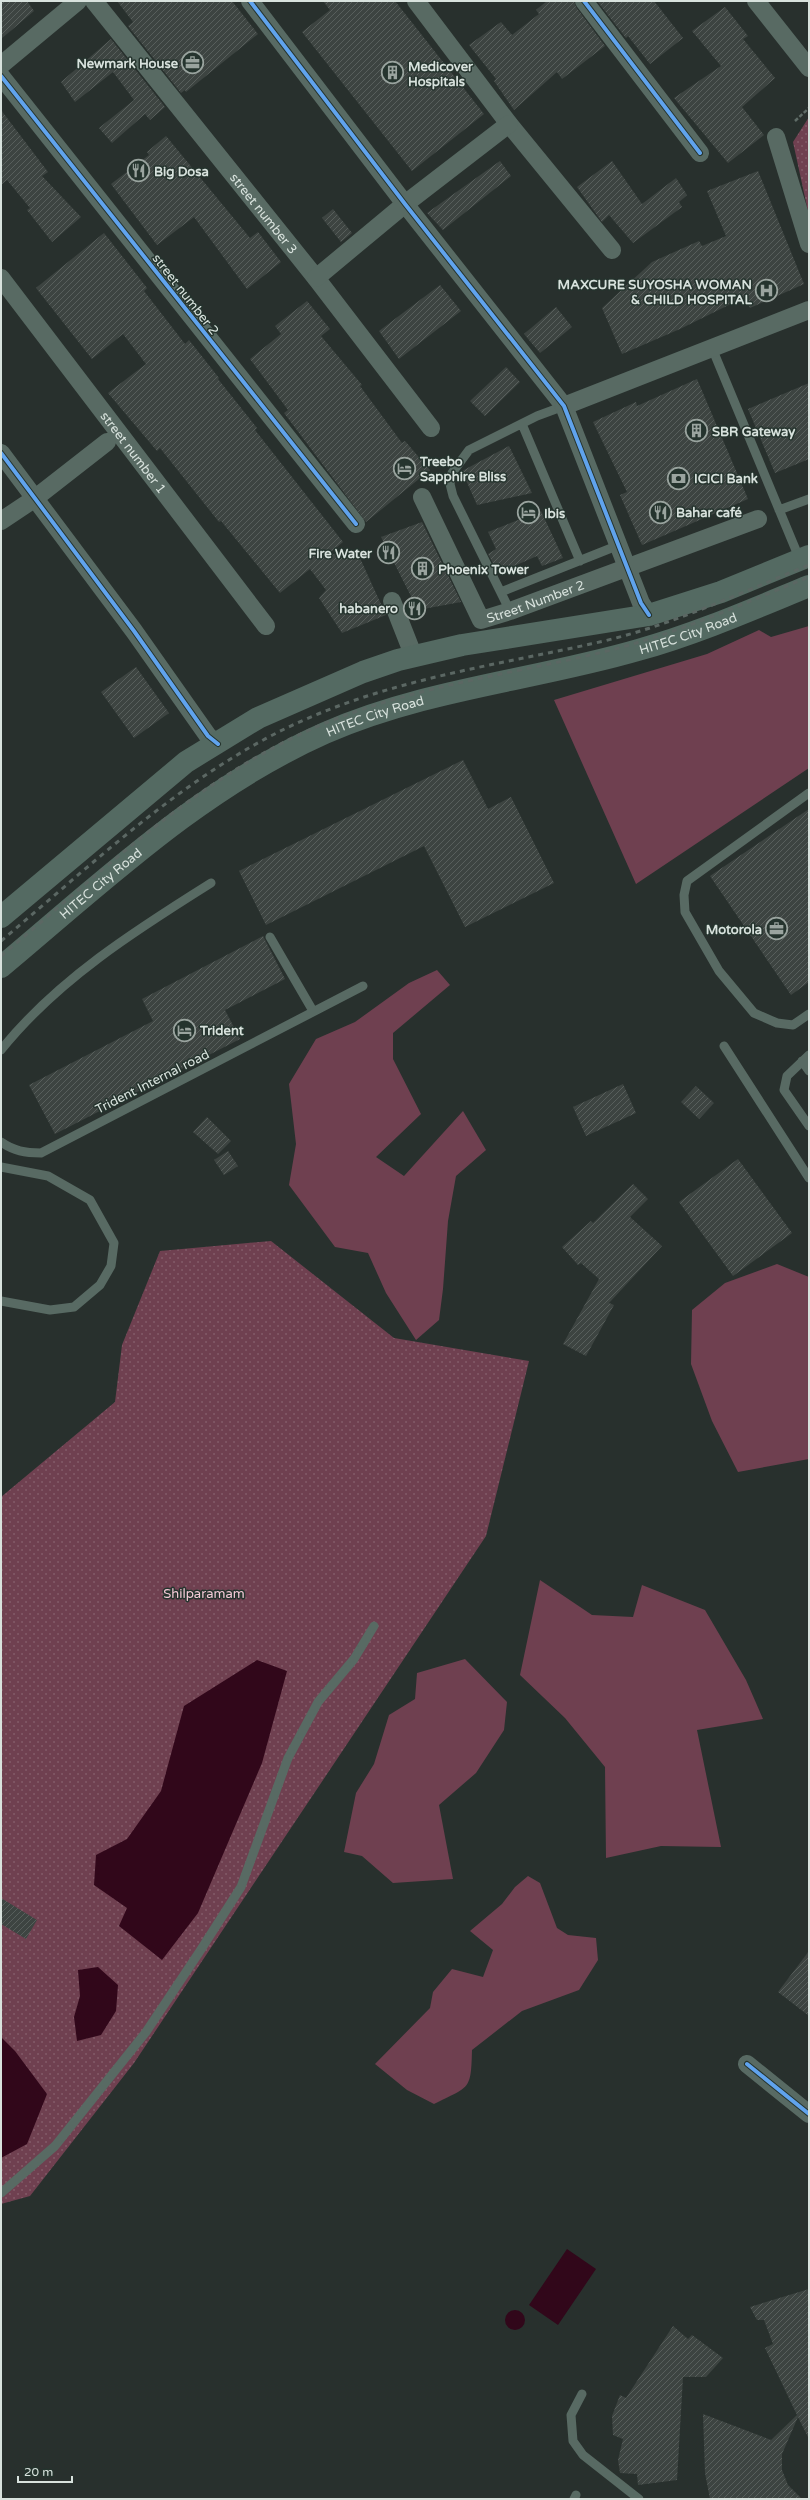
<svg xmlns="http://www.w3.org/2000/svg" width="810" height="2500" viewBox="0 0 810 2500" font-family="'Varela Round',sans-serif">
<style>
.green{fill:#6f4050}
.park{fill:url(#park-dots)}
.water{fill:#31071a}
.building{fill:url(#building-hatch)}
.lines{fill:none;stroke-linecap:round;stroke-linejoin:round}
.path{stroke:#5f6c67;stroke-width:2.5;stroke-dasharray:4 2;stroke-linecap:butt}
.service{stroke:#586a63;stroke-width:9}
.minor{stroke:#586a63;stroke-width:18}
.primary{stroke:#546a62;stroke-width:22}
.rail{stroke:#5b6763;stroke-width:3;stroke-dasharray:5 5;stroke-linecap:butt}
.cycleway-casing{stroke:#25342e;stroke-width:6}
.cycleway{stroke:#60a3ed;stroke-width:4}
.labels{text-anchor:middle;stroke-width:3;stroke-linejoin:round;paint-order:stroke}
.poi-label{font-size:13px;font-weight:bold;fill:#d8e2dd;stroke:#25342e;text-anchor:start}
.street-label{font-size:13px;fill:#d8e2dd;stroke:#25342e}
.park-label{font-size:13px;fill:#f5cad7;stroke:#25342e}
</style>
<defs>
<pattern id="park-dots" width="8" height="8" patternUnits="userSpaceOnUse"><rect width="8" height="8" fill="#6f4050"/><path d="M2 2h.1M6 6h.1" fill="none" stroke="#835b69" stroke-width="1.8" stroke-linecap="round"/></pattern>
<pattern id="building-hatch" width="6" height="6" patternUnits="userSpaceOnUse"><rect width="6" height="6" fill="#3d4441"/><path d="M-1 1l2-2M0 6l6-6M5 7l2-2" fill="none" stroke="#585f5c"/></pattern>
</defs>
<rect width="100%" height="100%" fill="#28302d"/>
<path class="green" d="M809,626v142l-173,116 -82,-184 153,-46 52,-24 12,7z
M437,970l13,15 -57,48v26l28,55 -45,43 28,19 59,-65 23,39 -30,26 -8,45 -5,68 -4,31 -23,20 -30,-47 -18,-40 -33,-6 -46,-62 7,-41 -7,-60 27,-45 39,-17 54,-39z
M777,1264l32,13v182l-71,13 -26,-51 -21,-57 1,-54 33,-27z
M540,1580l52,35 41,2 9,-32 63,25 41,70 17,39 -66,11 24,117 -60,-1 -55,12 -1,-91 -40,-49 -45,-43z
M465,1659l42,43 -3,28 -28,43 -37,32 14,74 -60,4 -31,-27 -18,-4 12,-59 18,-29 15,-49 26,-16 2,-26z
M528,1876l12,7 17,45 11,7 28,3 2,22 -19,30 -57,21 -50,39c-1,41 -2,36 -38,54l-27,-14 -32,-26 55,-56 3,-16 19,-23 31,8 10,-27 -23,-19 32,-27 13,-17z"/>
<path class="park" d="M809,117v99l-16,-74z
M271,1241l123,97 135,23 -43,175 -352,527 -104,133 -29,8v-707l114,-95 7,-57 38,-94z"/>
<path class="water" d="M257,1660l30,11 -25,92 -64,150 -36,47 -43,-34 8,-18 -33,-23 2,-30 31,-16 34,-48 23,-85z
M98,1967l20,18 -2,26 -15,24 -24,6 -3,-24 6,-21 -2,-26z
M1,2037l14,14 32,43 -20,50 -26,14z
M567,2249l29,20 -38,56 -29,-20z
M505 2320a10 10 0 1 1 20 0a10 10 0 1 1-20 0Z"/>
<path class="building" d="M1,1h26l7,10 -33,28z
M117,1h115l26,33 -72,58 -1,-2 -4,3 -53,-67 5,-4z
M323,1h72l89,113 -72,57 -110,-139 28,-22z
M547,1h27l2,6 29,39 -43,33 -5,-7 -43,38 -20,-29 2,-2 -27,-34 32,-23 11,13 27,-21 -3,-4z
M597,1h57l29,37 -33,26 -22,-28 -2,2z
M725,7l23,29 -5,3 32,39 -33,29 22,28 -36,28 -54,-65 47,-32 -29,-35z
M111,39l54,68 -15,13 -5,-6 -33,29 -13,-15 35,-28 -21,-28 -38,30 -14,-20z
M1,110l47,62 -6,4 39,41 -29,25 -25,-32 3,-2 -23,-28 -6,5z
M166,136l84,102 8,-6 23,30 -34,27 -53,-72 -37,28 -46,-61 38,-29 -2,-3z
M500,161l11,15 -68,54 -16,-17z
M612,161l30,43 34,-26 11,17 -8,7 3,5 -49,36 -24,-28 -7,7 -25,-35z
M758,171l46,113 -54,24 -5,-11 -65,32 -58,25 -20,-46 50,-46 47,-21 3,5 24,-10 -19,-45z
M333,209l19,24 -11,9 -19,-24z
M104,233l43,55 -3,3 41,53 4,-4 30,38 -1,1 39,49 -2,2 88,112 -19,16 24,-9 8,10 3,-3 27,59 -44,18 -23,-35 7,-8 -16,-21 -30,24 -59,-72 -2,1 -59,-74 -3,3 -49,-58 38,-29 -23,-30 -31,25 -56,-71z
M440,285l21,26 -62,48 -20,-28z
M307,301l23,28 -9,7 41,49 -2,1 42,57 3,-2 25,29 -64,52 -82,-109 4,-3 -38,-51 31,-25 -6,-8z
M556,307l16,20 -32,26 -16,-19z
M506,367l14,15 -35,34 -15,-15z
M697,379l51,120 -106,46 -22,-50 7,-3 -34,-70 43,-20 1,4z
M809,383v76l-34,14 -27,-64z
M509,446l23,47 -55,12 -15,-34z
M541,511l22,47 -21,8 -5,-10 -39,17 -10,-19 8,-5 -8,-17z
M422,522l39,80 -43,8 -37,-73z
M136,667l33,46 -35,25 -33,-46z
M463,760l25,49 23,-12 43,86 -89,44 -41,-81 -158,79 -27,-54z
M809,809v173l-18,13 -81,-119z
M263,936l22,43 -60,31 15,29 -185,95 -26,-49 124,-64 -11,-22z
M623,1084l13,29 -50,23 -13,-29z
M696,1086l18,17 -15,16 -18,-17z
M207,1117l24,24 -13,13 -25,-22z
M228,1151l10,15 -14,9 -10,-15z
M738,1159l54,74 -59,43 -54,-74z
M633,1184l15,15 -18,18 32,29 -53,57 5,2 -28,51 -23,-12 36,-65 -18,-16 -3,2 -16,-18 29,-26 2,2z
M1,1898l36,22 -11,19 -25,-15z
M809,1951v65l-31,-24z
M809,2289v150l-11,-22 -16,37v16l6,15 14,14h-92l-5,-26 -2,-59 68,26 26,-25 -32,-67 8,-4 -9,-24h-7l-7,-13z
M673,2326l15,13 4,-4 31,23 -17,19h-23l-6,103 -39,5 -1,-11 -17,-1 -2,-13 5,-21 -10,-4 -1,-19 8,-21 6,3z"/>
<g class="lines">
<path class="path" d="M795,121l14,-13"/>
<path class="service" d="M712,348l88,212
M522,424l58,137
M779,510l30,-11
M501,592l118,-47
M510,611l-57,-115 -3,-12 2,-11 17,-23 68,-34 27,-10
M809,793l-122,88 -3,14 1,17 34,59 35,42 23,10 16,2 16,-11
M270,937l43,74
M724,1046l85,132
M1,1050c56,-70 135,-120 210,-167
M809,1055l-22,21 -3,14 25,36
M802,1061l7,10
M1,1142c13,9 24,11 40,11l322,-167
M1,1167l47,9 42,24 24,43 -3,23 -11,19 -26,22 -24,3 -49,-9
M1,2193l54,-47 91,-114 54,-81 41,-64 47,-129 30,-56 36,-43 20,-33
M582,2394l-11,21 2,26 10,14 56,44
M574,2499l2,-4"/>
<g class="minor">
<path id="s1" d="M94,1l222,277 115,150"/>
<path d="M250,1l155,203 159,202 77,197 8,12"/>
<path d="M416,1l93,123 103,126"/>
<path d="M584,1l116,152"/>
<path d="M756,1l53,67"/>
<path d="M1,65l77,-64"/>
<path d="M1,76l355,448"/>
<path d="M776,137l33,107"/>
<path id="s2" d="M1,278l265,348"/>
<path d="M316,278l89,-74 104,-80"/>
<path d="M564,406l245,-96"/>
<path d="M1,453l133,178 74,105 10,8"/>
<path id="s3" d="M422,497l59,123 29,-9 248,-92"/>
<path d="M1,521l33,-22 73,-57"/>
<path d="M392,601l22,56"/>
<path d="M747,2064l62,50"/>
</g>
<g class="primary">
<path d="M1,917l185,-155 72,-44 105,-46 35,-12 64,-15 187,-30 72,-23 88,-36"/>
<path id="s4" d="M1,967c103,-86 200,-179 324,-234 100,-44 210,-53 313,-83 58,-16 115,-41 171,-64"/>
</g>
<path class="rail" d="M1,941c99,-83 196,-178 317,-227 92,-38 190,-51 286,-73 71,-17 138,-49 205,-76
M1,956c96,-80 189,-171 304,-224 95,-44 198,-56 298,-80 71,-17 139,-48 206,-75"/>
<defs>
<path id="cycleway" d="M250,1l155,203 159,202 77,197 8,12
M584,1l116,152
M1,76l355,448
M1,453l133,178 74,105 10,8
M747,2064l62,50"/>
</defs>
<use href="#cycleway" class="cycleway-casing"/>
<use href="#cycleway" class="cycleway"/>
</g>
<defs>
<symbol id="office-ring" viewBox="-11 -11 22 22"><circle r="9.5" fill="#25342e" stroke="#9aa49f" stroke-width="1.5"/><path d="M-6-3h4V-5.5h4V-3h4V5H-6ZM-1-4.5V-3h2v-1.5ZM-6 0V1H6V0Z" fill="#9aa49f"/></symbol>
<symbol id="building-ring" viewBox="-11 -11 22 22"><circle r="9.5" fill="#25342e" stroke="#9aa49f" stroke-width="1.5"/><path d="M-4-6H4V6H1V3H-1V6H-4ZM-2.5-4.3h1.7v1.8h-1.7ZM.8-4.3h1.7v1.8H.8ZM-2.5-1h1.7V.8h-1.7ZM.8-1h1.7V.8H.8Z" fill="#9aa49f"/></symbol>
<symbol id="restaurant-ring" viewBox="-11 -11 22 22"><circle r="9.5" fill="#25342e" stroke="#9aa49f" stroke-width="1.5"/><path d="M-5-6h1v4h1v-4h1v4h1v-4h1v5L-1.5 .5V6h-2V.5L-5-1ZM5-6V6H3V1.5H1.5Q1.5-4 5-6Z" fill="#9aa49f"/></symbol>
<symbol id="hospital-ring" viewBox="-11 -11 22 22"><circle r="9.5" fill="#25342e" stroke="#9aa49f" stroke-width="1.5"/><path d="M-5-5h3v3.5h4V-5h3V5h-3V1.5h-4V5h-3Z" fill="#9aa49f"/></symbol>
<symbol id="hotel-ring" viewBox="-11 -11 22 22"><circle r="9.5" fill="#25342e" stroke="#9aa49f" stroke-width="1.5"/><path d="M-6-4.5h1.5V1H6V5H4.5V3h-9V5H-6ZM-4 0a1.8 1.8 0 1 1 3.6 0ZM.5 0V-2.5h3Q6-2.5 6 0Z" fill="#9aa49f"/></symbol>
<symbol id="bank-ring" viewBox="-11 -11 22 22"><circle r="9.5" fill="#25342e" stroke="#9aa49f" stroke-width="1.5"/><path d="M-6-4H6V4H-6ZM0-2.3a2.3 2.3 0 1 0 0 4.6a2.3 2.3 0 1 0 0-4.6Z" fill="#9aa49f"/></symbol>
</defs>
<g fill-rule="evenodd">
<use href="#office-ring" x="180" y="50" width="25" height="25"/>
<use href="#building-ring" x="380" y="60" width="25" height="25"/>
<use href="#restaurant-ring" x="126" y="158" width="25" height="25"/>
<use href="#hospital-ring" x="754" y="278" width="25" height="25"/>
<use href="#building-ring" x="684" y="418" width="25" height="25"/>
<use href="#hotel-ring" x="392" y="456" width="25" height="25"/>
<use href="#bank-ring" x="666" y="466" width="25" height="25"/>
<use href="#restaurant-ring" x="648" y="500" width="25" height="25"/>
<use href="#hotel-ring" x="516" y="500" width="25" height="25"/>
<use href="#restaurant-ring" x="376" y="540" width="25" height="25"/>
<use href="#building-ring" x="410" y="556" width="25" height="25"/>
<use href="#restaurant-ring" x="402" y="596" width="25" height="25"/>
<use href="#office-ring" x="764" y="916" width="25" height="25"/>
<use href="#hotel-ring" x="172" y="1018" width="25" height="25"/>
</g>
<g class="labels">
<g class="poi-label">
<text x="178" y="68" text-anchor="end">Newmark House</text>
<text x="408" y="71">Medicover<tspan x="408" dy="15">Hospitals</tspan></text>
<text x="154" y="176">Big Dosa</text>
<text x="752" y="289" text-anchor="end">MAXCURE SUYOSHA WOMAN<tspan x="752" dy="15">&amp; CHILD HOSPITAL</tspan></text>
<text x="712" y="436">SBR Gateway</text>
<text x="420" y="466">Treebo<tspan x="420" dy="15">Sapphire Bliss</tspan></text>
<text x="694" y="483">ICICI Bank</text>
<text x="676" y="517">Bahar café</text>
<text x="544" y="518">Ibis</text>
<text x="372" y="558" text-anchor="end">Fire Water</text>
<text x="438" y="574">Phoenix Tower</text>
<text x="398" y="613" text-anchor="end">habanero</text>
<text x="762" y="934" text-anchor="end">Motorola</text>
<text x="200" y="1035">Trident</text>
</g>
<g class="street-label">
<text dy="5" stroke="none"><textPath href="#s1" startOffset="272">street number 3</textPath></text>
<text transform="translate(186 294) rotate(52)" y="5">street number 2</text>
<text dy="5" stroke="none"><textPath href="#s2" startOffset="219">street number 1</textPath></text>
<text dy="5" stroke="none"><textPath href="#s3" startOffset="194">Street Number 2</textPath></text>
<text dy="5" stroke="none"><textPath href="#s4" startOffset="778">HITEC City Road</textPath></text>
<text dy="5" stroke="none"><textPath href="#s4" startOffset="454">HITEC City Road</textPath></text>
<text dy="5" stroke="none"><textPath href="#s4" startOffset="130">HITEC City Road</textPath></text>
<text transform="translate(152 1081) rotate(-27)" y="5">Trident Internal road</text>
</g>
<g class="park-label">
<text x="204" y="1598">Shilparamam</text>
</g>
</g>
<rect width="810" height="2500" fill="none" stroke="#d8e2dd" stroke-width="4"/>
<path d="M18 2476v6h54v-6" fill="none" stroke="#d8e2dd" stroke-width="2"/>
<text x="24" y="2476" font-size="12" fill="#d8e2dd" stroke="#25342e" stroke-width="3" paint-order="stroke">20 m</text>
</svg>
